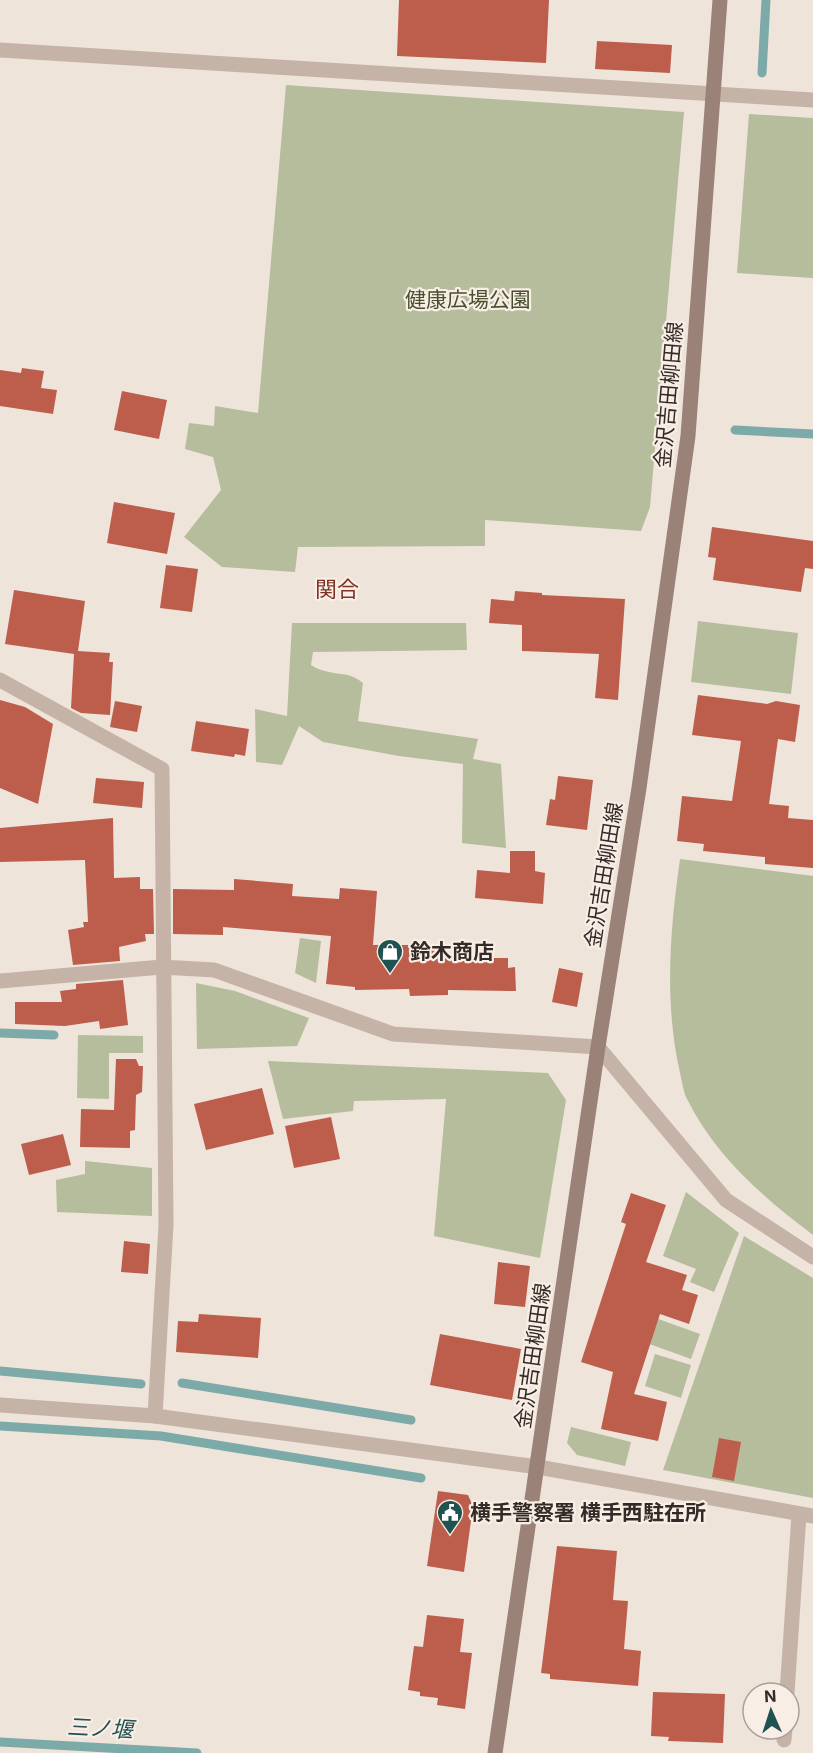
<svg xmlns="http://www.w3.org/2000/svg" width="813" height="1753" viewBox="0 0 813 1753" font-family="Inter,'Noto Sans JP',sans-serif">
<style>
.green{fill:#b5bd9c}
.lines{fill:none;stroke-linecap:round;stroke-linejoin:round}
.stream{stroke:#7baaa8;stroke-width:9}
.building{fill:#bd5d4b}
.minor{stroke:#c6b3a7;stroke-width:15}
.tertiary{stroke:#c6b3a7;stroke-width:15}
.secondary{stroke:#9a8279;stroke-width:15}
.labels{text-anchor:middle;stroke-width:4.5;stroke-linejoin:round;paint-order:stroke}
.park-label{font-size:21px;fill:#46502d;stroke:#f8eee6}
.street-label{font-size:21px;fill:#342a27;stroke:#f8eee6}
.poi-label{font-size:21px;font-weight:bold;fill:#342a27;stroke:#f8eee6;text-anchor:start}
.neighbourhood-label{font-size:22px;fill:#7d3326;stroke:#f8eee6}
.water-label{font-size:22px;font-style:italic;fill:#205251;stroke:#f8eee6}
</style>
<rect width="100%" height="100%" fill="#efe4da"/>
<path class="green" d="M286,85l398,27 -34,395 -9,24 -156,-11v26l-187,1 -3,25 -73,-5 -38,-30 37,-47 -8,-33 -28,-8 4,-26 25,3 1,-20 43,7z
M749,114l64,4v160l-76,-5z
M698,621l100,12 -7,61 -100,-12z
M292,623h174l1,27 -154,2 -2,13c21,13 36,4 52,18l-5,38 120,18 -5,20 28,5 5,84 -44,-5 1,-79 -64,-8 -76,-14 -24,-16 -17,39 -26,-3 -1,-53 32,7z
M680,859l133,17v359c-49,-37 -98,-79 -126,-136 -4,-8 -5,-18 -7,-26 -16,-70 -10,-144 0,-214z
M300,938l21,3 -5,42 -21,-10z
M196,983l39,8 74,27 -12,28 -100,3z
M78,1035l65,1v17h-34v46l-32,-1z
M268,1061l280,12 18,27 -26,158 -106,-22 12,-137 -92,2 -1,10 -70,8z
M85,1161l67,7v48l-95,-4 -1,-32 29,-6z
M686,1192l53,41 -25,59 -24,-10 6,-13 -33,-13z
M744,1236l69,42v220l-150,-28z
M650,1316l50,18 -9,25 -50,-18z
M655,1354l36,11 -10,33 -36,-12z
M571,1427l60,15 -6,24 -48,-11 -10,-12z"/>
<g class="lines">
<path class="stream" d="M762,73l4,-73
M735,430l78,4
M0,1033l54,2
M0,1371l141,13
M182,1383l229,37
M0,1426l161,10 260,42
M0,1742l197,11"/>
</g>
<path class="building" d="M399,0h150l-3,63 -149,-7z
M597,41l75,4 -2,28 -75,-4z
M22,368l22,3 -3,17 16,2 -4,24 -53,-8v-36l21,3z
M122,391l45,9 -8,39 -45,-9z
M114,502l61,11 -8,41 -60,-11z
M712,527l101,14v28l-8,-1 -4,24 -88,-12 3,-22 -8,-1z
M166,565l32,4 -6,43 -32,-4z
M14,590l71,11 -7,50 32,2 -1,9h4l-3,53 -29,-2 -10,-5 3,-54 -69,-10z
M515,591l27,2v2l83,4 -7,101 -23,-2 4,-44 -77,-3v-26l-33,-2 2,-24 23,2z
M698,695l69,9 9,-3 24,4 -5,37 -17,-3 -9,65 20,2 -1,12 25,2v48l-48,-4v-7l-62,-6 1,-7 -27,-3 5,-45 50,5 9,-60 -49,-6z
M0,700l25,7 28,17 -15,80 -38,-16z
M115,701l27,5 -5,26 -27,-5z
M196,721l53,8 -4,27 -10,-2 -1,3 -43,-6z
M558,776l35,4 -6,50 -41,-5 4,-26 5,1z
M96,778l48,4 -2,26 -49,-5z
M113,818l1,60 26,-1v12h13l1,45h-9l1,7 -27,6 1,14 -47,4 -5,-35 16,-3 -1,-5h5l-3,-62 -85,2v-34z
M510,851h25v20l10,2 -2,31 -68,-6 2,-28 33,3z
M234,879l59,5 -1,12 47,3 1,-11 37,3 -4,54h42v4h32v9h61v10l7,-1 1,24 -68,-1v5l-38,1 -1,-7 -54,1v-3l-29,-3 5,-48 -108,-9v8l-50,-1v-45l61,1z
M559,968l24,5 -6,34 -25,-5z
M123,980l5,45 -28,4 -1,-8 -34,5 -50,-2v-22h47l-2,-11 16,-2v-5z
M116,1059h20l3,7h4l-1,26 -6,3 -1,35 -5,1v17l-50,-1 1,-38 33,1z
M262,1088l12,46 -68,16 -12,-46z
M331,1117l9,42 -46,9 -9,-42z
M63,1134l8,31 -42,10 -8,-31z
M631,1193l35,12 -20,57 41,13 -5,15 16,5 -9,29 -29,-10 -26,80 33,8 -9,39 -57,-12 12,-57 -32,-10 45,-138 -5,-2z
M124,1241l26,3 -2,30 -27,-2z
M498,1262l32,4 -5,41 -31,-3z
M199,1314l62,4 -3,40 -82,-6 2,-31 20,1z
M440,1334l81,15 -9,51 -82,-15z
M719,1438l22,4 -7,39 -22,-4z
M438,1491l30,4 5,11 -9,66 -37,-6z
M557,1546l60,5 -4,49 15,1 -4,48 17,2 -3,35 -88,-7v-5l-9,-1z
M427,1615l37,4 -4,33 12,1 -7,56 -28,-4 1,-7 -18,-2v-4l-12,-2 6,-44 9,1z
M653,1692l72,2 -2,49 -55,-2 1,-4 -18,-1z"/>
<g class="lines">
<path class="minor" d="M0,50l813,50
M0,680l162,89 4,456 -11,191
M0,981l162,-14 52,3 179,64 205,13 128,153 87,57
M787,1693l12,-179
M784,1740l1,-11"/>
<path class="tertiary" d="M0,1405l155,11 383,51 275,49"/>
<path class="secondary" d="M495,1753l103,-706 41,-259 49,-352 32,-436"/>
</g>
<defs>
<symbol id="shop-pin" viewBox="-11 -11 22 30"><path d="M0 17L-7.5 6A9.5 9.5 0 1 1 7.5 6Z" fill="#205251" stroke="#f8eee6"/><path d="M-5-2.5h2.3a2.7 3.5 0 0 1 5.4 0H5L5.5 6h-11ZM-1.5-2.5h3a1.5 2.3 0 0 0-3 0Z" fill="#fff"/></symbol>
<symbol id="civic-pin" viewBox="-11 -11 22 30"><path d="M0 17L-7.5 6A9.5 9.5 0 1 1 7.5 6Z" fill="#205251" stroke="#f8eee6"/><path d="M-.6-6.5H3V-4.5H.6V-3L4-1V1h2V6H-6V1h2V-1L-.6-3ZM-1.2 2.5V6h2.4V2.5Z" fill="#fff"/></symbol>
</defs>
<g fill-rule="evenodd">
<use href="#shop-pin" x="375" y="937" width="30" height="40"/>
<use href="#civic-pin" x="435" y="1498" width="30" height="40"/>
</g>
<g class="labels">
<g class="park-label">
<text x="468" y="307">健康広場公園</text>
</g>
<g class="street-label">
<text transform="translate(669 395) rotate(-85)" y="7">金沢吉田柳田線</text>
<text transform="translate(604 875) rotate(-81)" y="7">金沢吉田柳田線</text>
<text transform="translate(533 1356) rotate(-82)" y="7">金沢吉田柳田線</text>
</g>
<g class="poi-label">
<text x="410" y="959">鈴木商店</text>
<text x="470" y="1520">横手警察署 横手西駐在所</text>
</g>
<g class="neighbourhood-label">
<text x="337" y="597">関合</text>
</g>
<g class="water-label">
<text transform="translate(100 1728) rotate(3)" y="8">三ノ堰</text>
</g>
</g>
<g transform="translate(771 1711) rotate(357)"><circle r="28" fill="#f8eee6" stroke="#aaa09a" stroke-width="1.5"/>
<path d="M0-4.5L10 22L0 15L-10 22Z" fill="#205251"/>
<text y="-9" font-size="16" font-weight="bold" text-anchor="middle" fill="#342a27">N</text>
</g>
</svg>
